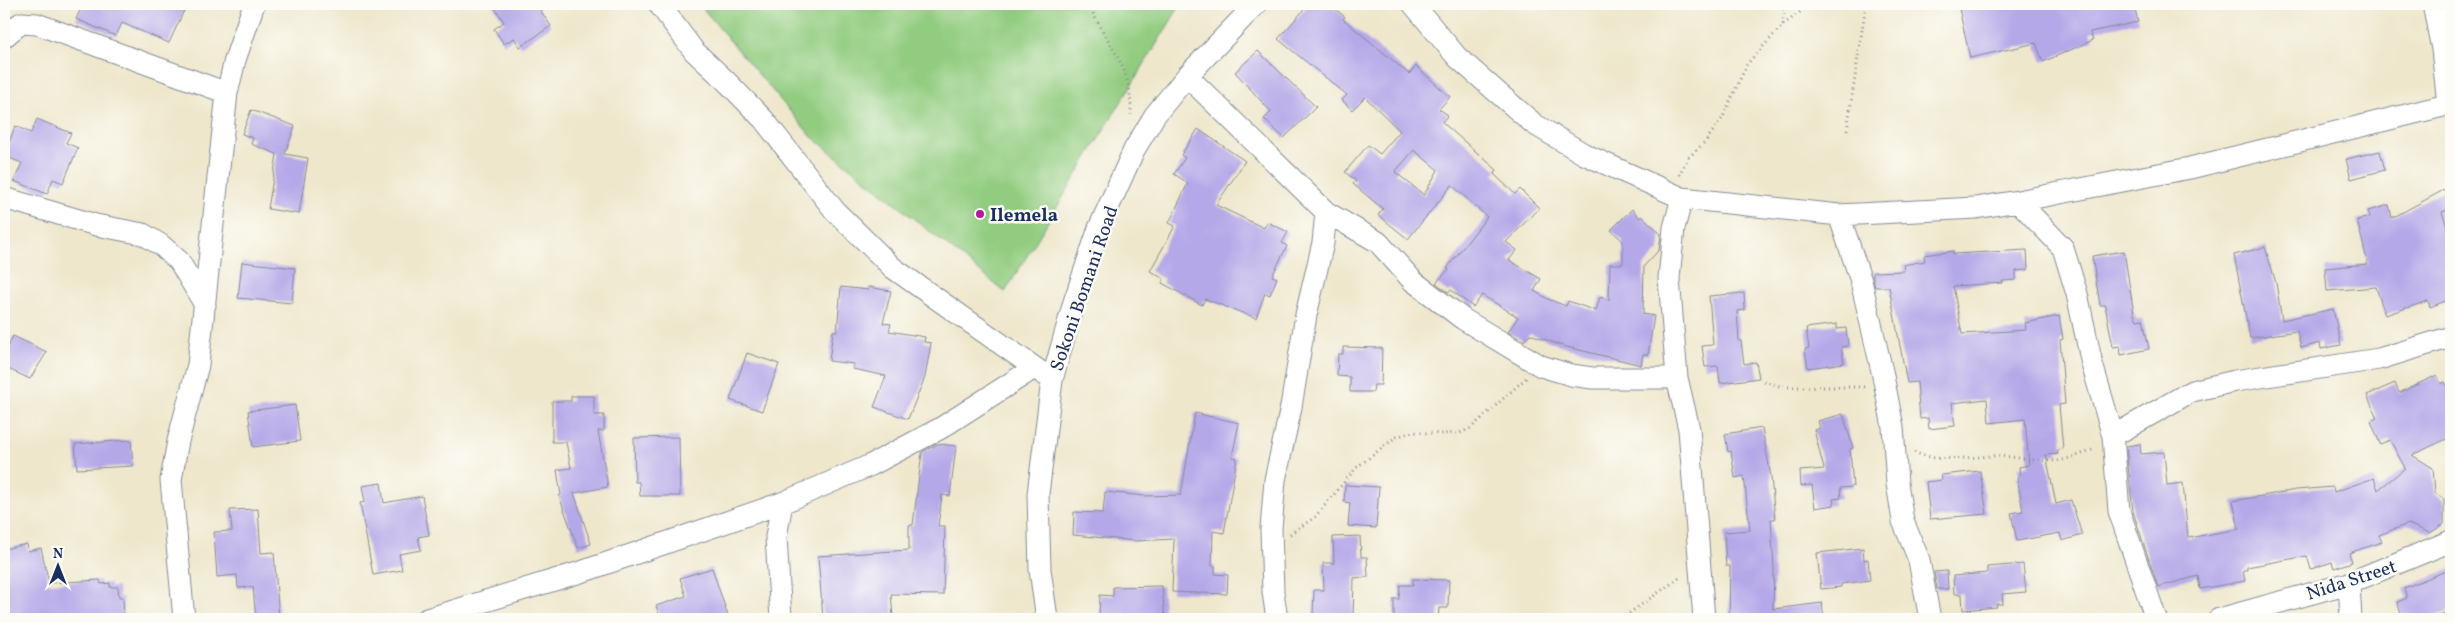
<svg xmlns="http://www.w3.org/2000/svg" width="2455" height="623" viewBox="0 0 2455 623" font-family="Vollkorn,serif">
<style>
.green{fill:#92cc80;stroke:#567e6f}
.building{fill:#b5a8e8;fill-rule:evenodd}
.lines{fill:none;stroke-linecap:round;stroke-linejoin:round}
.minor-casing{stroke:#848b95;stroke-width:23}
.path{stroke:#848b95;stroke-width:3;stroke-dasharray:1 4;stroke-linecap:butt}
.minor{stroke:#fff;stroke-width:21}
.poi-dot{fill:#b5179e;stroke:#fdfcf7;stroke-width:2}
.labels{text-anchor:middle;stroke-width:5;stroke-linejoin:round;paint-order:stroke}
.poi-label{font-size:19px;font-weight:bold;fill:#1b2f5e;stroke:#fdfcf7;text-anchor:start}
.street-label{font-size:19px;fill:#1b2f5e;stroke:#fdfcf7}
</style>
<rect width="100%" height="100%" fill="#fdfcf7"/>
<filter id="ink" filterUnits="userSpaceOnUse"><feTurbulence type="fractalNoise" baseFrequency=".02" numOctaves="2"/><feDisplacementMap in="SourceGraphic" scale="10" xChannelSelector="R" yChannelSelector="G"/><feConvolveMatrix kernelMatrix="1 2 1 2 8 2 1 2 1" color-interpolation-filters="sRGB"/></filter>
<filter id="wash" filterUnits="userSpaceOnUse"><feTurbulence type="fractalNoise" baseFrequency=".0096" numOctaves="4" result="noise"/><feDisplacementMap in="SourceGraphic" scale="20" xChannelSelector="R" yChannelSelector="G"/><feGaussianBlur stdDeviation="1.12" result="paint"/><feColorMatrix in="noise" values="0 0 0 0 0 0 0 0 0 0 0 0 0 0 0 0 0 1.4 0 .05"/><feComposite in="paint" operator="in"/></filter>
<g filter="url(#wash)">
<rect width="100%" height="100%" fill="#eee7cc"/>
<path class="green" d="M699,4h482l-176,288 -194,-156z"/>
<g id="blocks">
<path class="building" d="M83,4h104l-18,39 -47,-20 -6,13 -40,-17z
M492,4h44l15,22 -31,21 -6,-9 -10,6 -10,-15 10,-7z
M1309,4h20l16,13 -2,2 66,55 7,-8 34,31 -11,12 9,6 -6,7 55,48 -3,4 21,20 5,-5 19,19 -33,34 11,8 -8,10 32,19 -7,12 14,8 18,7 2,-5 28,10 4,-14 9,3 1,-36h13v-23l-12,-11 21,-21 8,9 2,-2 19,18 -2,16 -15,16 -1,48 11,2 -6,39 -5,-1 -2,11 -78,-19 -33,-12 -6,7 -16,-9 10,-15 -36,-22 -9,12 -22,-17 -3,2 -12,-9 13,-14 -2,-1 40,-51 -35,-32 -44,54 -30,-24 5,-6 -30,-25 3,-3 -11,-9 23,-27 12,9 20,-23 -35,-34 -13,13 -10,-10 5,-5 -69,-56zM1414,150l24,20 -14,25 -29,-23z
M1958,4h176l4,18 -48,10 3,8 -50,22 -7,-19 -66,15z
M1258,51l58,56 -32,31 -20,-19 7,-7 -36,-40z
M251,110l44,16 -10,28 23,4 -9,56 -31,-5 9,-55 -26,-10 2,-6 -11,-4z
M37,119l34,14 -5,10 12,5 -15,35 -10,-4 -6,15 -33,-13 8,-18 -18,-7 11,-30 16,7z
M1198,129l47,32 -29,44 48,23 3,-6 21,10 -6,11 5,3 -15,30 5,2 -7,17 -5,-2 -9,25 -51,-19 -3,6 -40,-22 2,-4 -14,-8 25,-45 -6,-3 19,-40 -14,-9 11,-16 -4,-3z
M2380,151l5,19 -34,9 -5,-20z
M2451,186v23l-9,3 9,26v61l-21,8 -2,-6 -43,14 -9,-28 -49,4 -2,-23 43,-4 -11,-44 13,-3 -2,-6 21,-6 3,13z
M2265,247l11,36 6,37 51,-11 8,36 -20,4 -1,-6 -19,5 -4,-17 -47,7 -16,-83z
M2027,250l1,20 -12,1v9l-14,1 1,2 -50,3 9,48 64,-4 -1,-7 34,-7 4,23 -3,1 5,64 -6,1 4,44 -6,1 1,4 -12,1 10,49 15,-4 11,35 -20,6 -2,-8 -43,8 -6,-28 12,-2 -6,-34 3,-1 -1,-9 10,-2 -4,-46 -36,4 -2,-24 -35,4 3,23 -26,3 -1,-11 -8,1 -3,-37 -10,1 -18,-96h-14l-2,-9v-6l31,-1 -1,-6 22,-4 -1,-6 29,-4v3z
M2124,251l10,63 3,6 6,-1 6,30 -28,6 -1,-9 -7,1 -8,-42h-5l-8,-49z
M242,262l53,6 -3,35 -54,-5z
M841,287l27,3 1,-3 22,4 -8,32 8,1 -2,7 36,6 -1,5 7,1 -6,34 -17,42 -34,-12 12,-31 -33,-7 1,-5 -25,-3 4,-30h4z
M1744,293l1,17 -8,1 2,30h2l3,23 12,-2 3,16 -39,5 -2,-17 -13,1 -3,-21 11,-1 -4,-49z
M1837,324v5l9,-1 2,18 -7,1 3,16 -36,5 -3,-19 4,-1 -3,-20z
M13,336l34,16 -17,27 -26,-12v-12z
M1343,347l39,1 -1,37h-7l-1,7h-23v-15l-13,-1 1,-22h5z
M747,353l32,11 -17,47 -32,-11z
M2437,375l4,9 4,-2 6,12v43l-39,18 21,13 2,25 9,6v25l-14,9 -22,-9 -29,11 3,7 -33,11 3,9 -18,6 -2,-6 -21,7 -4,-13 -60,11v3h-4l2,11 -45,8 -2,-13 -40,11 -25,-75 -7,-66 14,-2 1,10 23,-2 3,33 16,-2 5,55 51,-9 -6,-28 63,-11 37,-3 1,5 40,-14 4,12 27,-22 -15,-28 -10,4 -9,-23 6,-3 -10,-23 28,-12 4,10z
M571,396h23v19h10v16h-6l10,56 -34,6 17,51 -13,4 -19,-52 2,-1 -4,-25 14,-2 -5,-26h-14v-41h19z
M295,405l5,36 -47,6 -5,-36z
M1195,413l44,10 -7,34 5,1 -13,75 -11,-2 -1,35h3v8l13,1 -1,19 -55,-2 2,-53 -38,2 -63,-6 1,-23 29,1 2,-21 40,4 36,-1z
M1843,414l10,34 -3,1 3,38 -13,1 1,10 -8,1 1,6 -19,3 -3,-23 -11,1 -1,-15 24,-2 -10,-39 6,-2 -2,-7z
M1762,428l9,49 4,42h-4l3,50 -1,40 49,-6 2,16h-95l1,-53h-4l-2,-34 26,-2 -6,-54 -9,2 -4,-27 -3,1 -3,-18z
M679,437l1,59h-40l-1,-14h-4l-1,-44z
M131,440l2,26 -56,3 -2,-25z
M938,444l18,2 -6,50 -8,-1 -4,31h7l-2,69 -52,-1 2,23 -70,2 -5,-63 91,-6v-25h4l9,-73z
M1980,471l7,43 -57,5 -4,-37 16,-2 -1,-5z
M381,483l3,20 38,-7 7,39 -11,2 3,13 -22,4 3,16 -29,5 -13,-72 5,-1 -3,-16z
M1345,485l34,2 -3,41 -28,-2 2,-23 -6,-1z
M258,509l3,44 13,-1 5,67h-23l-3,-32 -15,1 -1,-13 -20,2 -3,-45 18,-1 -2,-21z
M1360,536l1,21h6l1,20 -14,1 -1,41h-33v-3h-7l1,-26h10l-1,-27h11l-1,-26z
M27,544l1,7 13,-3 8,35 51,-3 1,4 9,-1v4h8l1,10h4l1,22h-51v-3l-17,3h-52v-70z
M1863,548l1,12 4,-1 2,21 -29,4v3l-20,2 -4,-36z
M2023,564l3,28 -24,2 1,10h-7l1,3 -34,3 -1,-16h-8l-1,-18 34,-3v-6z
M712,568l17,51h-68l-5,-13 30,-10 -6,-18z
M2451,569v42l-24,8h-16l-2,-5 -7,2 -5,-14 10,-4 -3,-10z
M1947,571l1,18h-11l-3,-17z
M1413,579l36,1 -1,28h-9l-1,11h-44v-20h5l1,-14h13z
M1162,586l3,33 -66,-1 1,-23 13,1v-9z"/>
</g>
</g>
<g filter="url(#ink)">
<use href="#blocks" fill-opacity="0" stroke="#848b95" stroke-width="1"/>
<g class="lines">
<defs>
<path id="minor" d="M659,4l35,47 32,30 38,39 71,91 58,57 152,107
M1413,4l44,53 41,36 36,31 50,30 98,44 157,17 137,-7 42,-7 172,-33 261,-64
M2433,4l9,45 6,55
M4,37l17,-14 16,1 190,69
M1187,76l139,136 52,30 35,39 50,38 78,47 30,9 21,3h85
M4,198l92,27 47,9 18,11 18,16 26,44
M1682,198l-8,30 -5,50 8,100 12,51 15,190
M2018,201l45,47 14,46 15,70 21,72 79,-45 43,-10 144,-22 72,-22
M1839,215l22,66 21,90 11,56 4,56 6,38 16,39 11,59
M2113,436l6,75 37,108
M2349,583l2,36
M184,619l-13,-139 7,-39 20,-76 29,-272 8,-33 19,-56
M427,619l157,-48 198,-68 89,-38 70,-37 93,-60
M781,619l-5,-82 6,-34
M1047,619l-7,-49 -2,-76 14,-114 22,-78 25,-74 35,-78 21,-35 32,-39 69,-72
M1277,619l-4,-27 -2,-63 4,-49 16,-73 15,-92 17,-72 3,-31
M2219,619l130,-36 102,-42"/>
</defs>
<use href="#minor" class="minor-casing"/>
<path class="path" d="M1089,4c18,44 43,57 42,111
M1782,4l2,8 -1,13
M1847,130l19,-126
M1679,175l9,-17 17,-16 17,-23 25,-55 36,-39 28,-21
M1764,381l18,6h83
M1914,452c26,12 58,4 85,4 21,1 42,7 62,4 12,-2 23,-7 34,-11
M1290,534l25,-17 41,-49 40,-31 16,-5 31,2 17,-1 11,-5 55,-50
M1621,619l61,-43"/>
<use href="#minor" class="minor"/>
</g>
</g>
<circle class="poi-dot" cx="980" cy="214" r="5"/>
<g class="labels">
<g class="poi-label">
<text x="990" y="221">Ilemela</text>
</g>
<g class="street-label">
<text transform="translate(1083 288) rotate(-71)" y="7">Sokoni Bomani Road</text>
<text transform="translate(2351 579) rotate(-18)" y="7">Nida Street</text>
</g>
</g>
<rect width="2455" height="623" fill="none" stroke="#fdfcf7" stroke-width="20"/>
<g transform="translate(58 566)" stroke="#fdfcf7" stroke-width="4" paint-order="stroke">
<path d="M0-4L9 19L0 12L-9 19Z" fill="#1b2f5e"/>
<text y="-8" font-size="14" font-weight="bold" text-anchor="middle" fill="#1b2f5e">N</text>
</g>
</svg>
